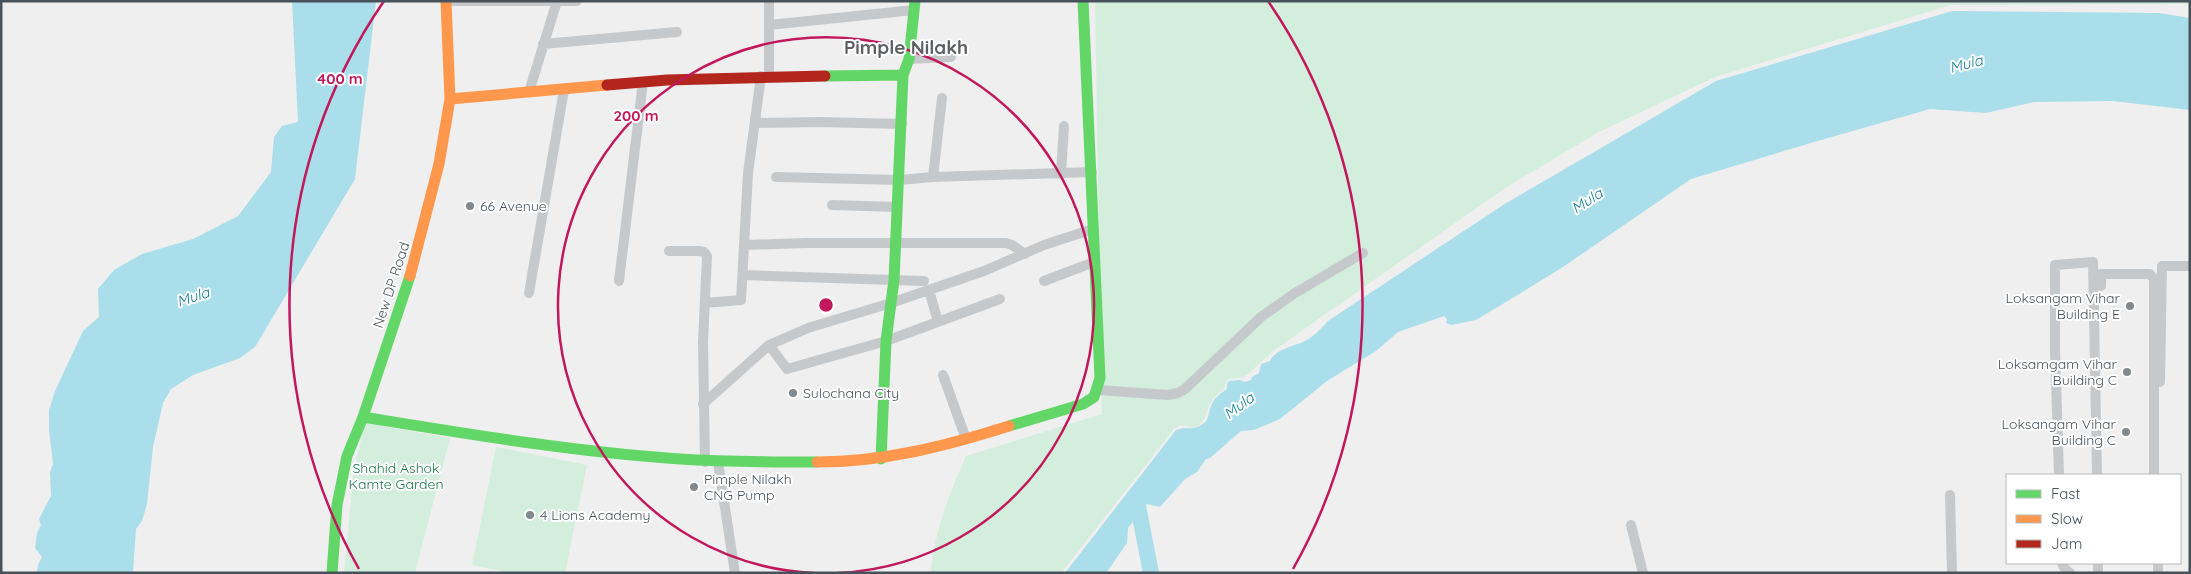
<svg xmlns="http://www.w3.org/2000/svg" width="2191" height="574" viewBox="0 0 2191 574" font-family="Quicksand,sans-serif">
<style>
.green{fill:#d4eedd}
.water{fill:#aadeea}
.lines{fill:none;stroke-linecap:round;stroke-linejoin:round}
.river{stroke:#aadeea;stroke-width:16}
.street{stroke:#c6c9cb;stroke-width:10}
.fast{stroke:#63d668;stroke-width:11}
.slow{stroke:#ff974d;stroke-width:11}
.jam{stroke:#b3261e;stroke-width:11}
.ring{fill:none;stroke:#c2185b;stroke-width:2.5}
.poi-dot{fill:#82898e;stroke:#fff;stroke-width:2}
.labels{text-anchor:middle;stroke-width:4;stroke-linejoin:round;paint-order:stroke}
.poi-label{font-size:14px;fill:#47525a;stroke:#fff;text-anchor:start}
.street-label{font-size:14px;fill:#47525a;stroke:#fff}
.park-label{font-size:14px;fill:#1b7847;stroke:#fff}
.water-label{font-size:15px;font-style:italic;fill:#127c94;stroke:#fff}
.district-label{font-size:19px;font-weight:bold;fill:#5b5e62;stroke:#fff}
.centre{fill:#c2185b;stroke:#fff;stroke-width:2.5}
.ring-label{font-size:15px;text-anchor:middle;font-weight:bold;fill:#c2185b;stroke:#fff;stroke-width:4;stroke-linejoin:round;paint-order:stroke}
</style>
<rect width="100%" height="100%" fill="#efefef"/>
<path class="green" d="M1095,1h1095v3l-239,1 -236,72 -118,56 -92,55 -232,163 -26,24 -6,3 -13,1 -3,5v4c-6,5 -13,11 -16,18 -7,16 -6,25 -28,19l-7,4 -113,144h-130c3,-42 18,-78 35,-117l136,-42z
M365,423l85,15 -35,135h-71l10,-104z
M496,447l91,18 -22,108h-54l-39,-8z"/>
<path class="water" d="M292,1h84l-21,178 -100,168 -15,11 -47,17 -22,14 -8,14 -10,44 -6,57 -5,17 -6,8 -3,44h-96l1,-8 4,-8 -7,-9 2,-15 4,-8 -2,-6 12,-23 -1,-24 3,-8 -4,-34v-20l6,-19 28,-60 16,-14 -1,-28 16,-19 28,-16 51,-15 45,-23 33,-44 3,-35 8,-11 16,-4z
M1952,11l207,2 31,5v92l-77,-9 -79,1 -48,11 -56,-4 -116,33 -123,37 -128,88 -47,29 -40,24 -25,5 -5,-2 1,-4 -3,-3 -46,16 -22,19 -49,30 -47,38 -26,11 -13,1 -31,27 -4,1 -9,13 -12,7 -25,28 -13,-3 -19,24 -1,15 -21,30h-41l111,-143c9,-4 18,1 27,-6 6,-4 5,-11 8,-18 2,-7 10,-13 16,-17v-5l2,-3 11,-1 5,2 6,-2 1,-3 7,-4 2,-9 9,-3c6,-12 21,-14 33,-19 9,-4 18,-13 25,-21l175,-116 213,-124z"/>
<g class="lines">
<path class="river" d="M1138,506l13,67"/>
<path class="street" d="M446,1h131
M769,25l145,-15
M543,44l134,-12
M909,59l42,-2
M769,76v-75
M529,92l28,-91
M755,123l64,-1 83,2
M1061,174l3,-48
M776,177l123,3 34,-3 159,-5
M933,177l9,-79
M832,205l65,2
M744,245l62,-2h200l6,2 13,9
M669,251h30l5,1 3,4 -4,86 2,120
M743,275l181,6
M619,281l24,-199
M1044,281l50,-19
M2101,286v-12h49l4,5v196
M929,290l9,32
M529,293l35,-203
M705,303l36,-3 7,-127 13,-97
M769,345l18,24 99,-28 114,-42
M943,375l23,64
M2160,382l2,-116h28
M1098,390l70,5 10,-2 7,-4 76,-72 34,-24 68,-40
M703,404l66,-59 39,-17 83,-25 93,-32 60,-26 49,-16
M718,462l17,111
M2059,475l-4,-125v-85l38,-3 4,213
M1950,495l2,78
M1631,525l12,48
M2062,563l3,6 5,4
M2098,563v10
M2158,573v-10"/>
<path class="fast" d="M825,76l78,-1
M363,417c105,17 211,35 317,42 46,3 92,3 137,3
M1009,426l74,-22 11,-7 6,-19 -17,-377
M881,459l5,-118 8,-61 9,-205 6,-16 6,-58
M332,573l5,-68 10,-49 16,-39 47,-141"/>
<path class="slow" d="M450,99l157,-14
M410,276l29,-112 11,-65 -4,-98
M817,462c67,0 129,-16 192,-36"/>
<path class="jam" d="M607,85l60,-5 158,-4"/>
</g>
<g class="ring">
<path d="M814 573A268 268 0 1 1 838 573"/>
<path d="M359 569A536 536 0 0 1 384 1M1268 1A536 536 0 0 1 1293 569"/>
</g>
<g class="poi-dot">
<circle cx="470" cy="206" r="5"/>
<circle cx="2130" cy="306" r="5"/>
<circle cx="2127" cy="372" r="5"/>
<circle cx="793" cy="393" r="5"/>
<circle cx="2126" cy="432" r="5"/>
<circle cx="694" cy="487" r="5"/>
<circle cx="530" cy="515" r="5"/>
</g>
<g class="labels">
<g class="poi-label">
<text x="480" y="211">66 Avenue</text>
<text x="2120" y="303" text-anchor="end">Loksangam Vihar<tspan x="2120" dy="16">Building E</tspan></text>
<text x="2117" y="369" text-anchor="end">Loksamgam Vihar<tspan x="2117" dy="16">Building C</tspan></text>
<text x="803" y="398">Sulochana City</text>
<text x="2116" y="429" text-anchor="end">Loksangam Vihar<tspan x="2116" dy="16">Building C</tspan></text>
<text x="704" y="484">Pimple Nilakh<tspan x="704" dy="16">CNG Pump</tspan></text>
<text x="540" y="520">4 Lions Academy</text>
</g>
<g class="street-label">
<text transform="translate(391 285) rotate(-72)" y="5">New DP Road</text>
</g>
<g class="park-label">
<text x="396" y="473">Shahid Ashok<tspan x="396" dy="16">Kamte Garden</tspan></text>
</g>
<g class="water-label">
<text transform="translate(1966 64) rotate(-14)" y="5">Mula</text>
<text transform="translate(1587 201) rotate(-33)" y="5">Mula</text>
<text transform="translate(193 297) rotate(-18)" y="5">Mula</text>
<text transform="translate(1239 406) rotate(-37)" y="5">Mula</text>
</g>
<g class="district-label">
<text x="906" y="54">Pimple Nilakh</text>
</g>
</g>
<circle cx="826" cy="305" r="8" class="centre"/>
<g class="ring-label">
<text x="340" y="84">400 m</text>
<text x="636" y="121">200 m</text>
</g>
<rect width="2191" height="574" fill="none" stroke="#47525a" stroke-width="5"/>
<rect x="2006" y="474" width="175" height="90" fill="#ffffff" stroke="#b5babd"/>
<rect x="2016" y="490" width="25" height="8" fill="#63d668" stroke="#b5babd"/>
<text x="2051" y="499" font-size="15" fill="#47525a">Fast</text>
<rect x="2016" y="515" width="25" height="8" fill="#ff974d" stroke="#b5babd"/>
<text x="2051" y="524" font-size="15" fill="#47525a">Slow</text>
<rect x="2016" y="540" width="25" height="8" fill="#b3261e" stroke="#b5babd"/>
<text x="2051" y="549" font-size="15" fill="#47525a">Jam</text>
</svg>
